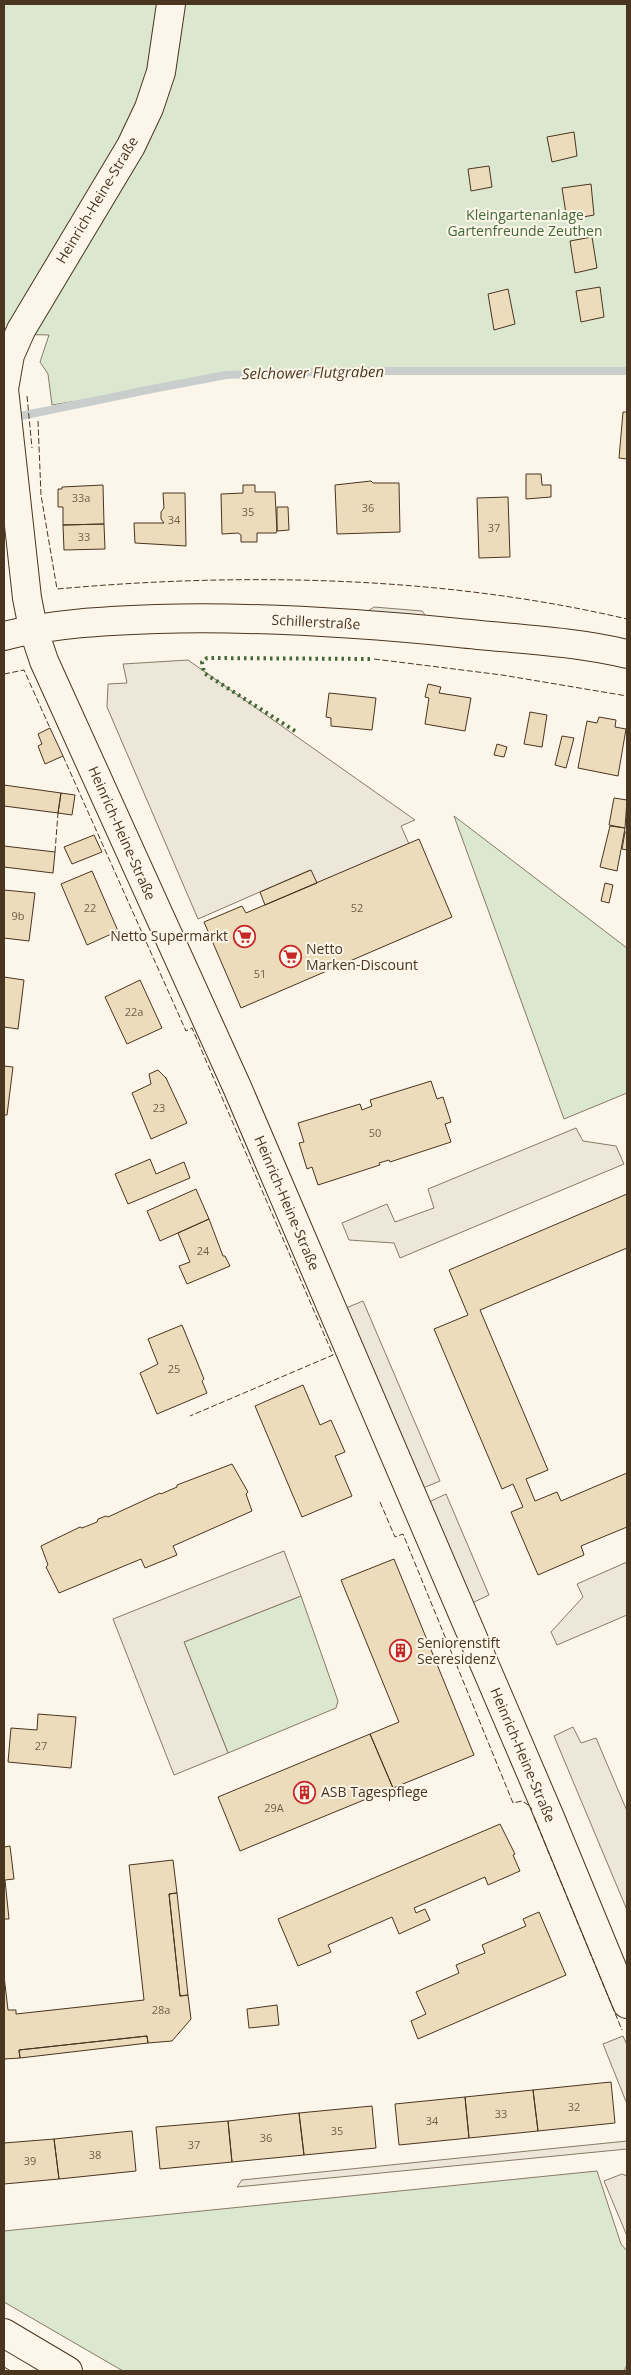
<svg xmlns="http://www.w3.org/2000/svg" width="631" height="2375" viewBox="0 0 631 2375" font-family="'Open Sans',sans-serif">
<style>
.green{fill:#dce7d0;stroke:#887966}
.parking{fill:#ede7d9;stroke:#887966}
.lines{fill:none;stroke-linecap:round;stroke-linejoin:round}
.stream{stroke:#c9cecd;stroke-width:8}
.building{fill:#ecdcbc;stroke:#4a3520}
.minor-casing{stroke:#4a3520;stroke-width:30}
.major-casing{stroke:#4a3520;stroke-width:30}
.minor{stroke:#fbf6e9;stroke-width:28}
.major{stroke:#fbf6e9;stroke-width:28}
.hedge{stroke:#436837;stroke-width:4;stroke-dasharray:2.5 4;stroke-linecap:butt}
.fence{stroke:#4a3520;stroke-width:1;stroke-dasharray:6 2.5;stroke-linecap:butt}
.labels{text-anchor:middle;stroke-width:4;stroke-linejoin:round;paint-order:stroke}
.number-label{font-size:11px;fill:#725f47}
.street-label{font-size:14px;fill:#4a3520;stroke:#fbf6e9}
.park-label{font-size:14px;fill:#436837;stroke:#fbf6e9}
.poi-label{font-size:14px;fill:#4a3520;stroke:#fbf6e9;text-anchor:start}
.water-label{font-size:15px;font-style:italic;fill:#4a3520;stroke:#fbf6e9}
</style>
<rect width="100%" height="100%" fill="#fbf6e9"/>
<path class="green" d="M4,4h623v367l-353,-1 -222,35 -4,-31 -8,-12 9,-27 -45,-1z
M454,816l173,132v145l-63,26z
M301,1596l37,105 -2,7 -108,45 -44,-111z
M597,2171l24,73 6,7v114l-3,6h-501l-119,-69v-71z"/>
<path class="parking" d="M374,607l48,4 6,8 -63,-6z
M188,660l227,160 -14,6 8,18 -92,39 -7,-13 -112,49 -91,-212 1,-23 19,-1 -4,-19z
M576,1128l7,13 33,5 8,18 -224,94 -6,-15 -45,-3 -7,-17 45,-19 8,18 39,-14 -6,-19z
M363,1301l77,180 -17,7 -77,-180z
M446,1494l43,101 -17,8 -43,-101z
M284,1551l17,45 -117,46 44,111 -54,22 -61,-156z
M627,1562v53l-70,30 -6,-13 32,-35 -6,-13z
M573,1727l8,16 15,-5 31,73v99l-73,-174z
M623,2036l4,9v59l-24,-60z
M627,2141v8l-390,38 5,-7z
M622,2174l5,2v60l-23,-55z"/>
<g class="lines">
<path class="stream" d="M11,418l141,-29 74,-14 124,-4h277"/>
</g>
<path class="building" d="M574,132l3,24 -25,6 -5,-25z
M489,166l3,21 -21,4 -3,-22z
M591,184l3,31 -27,5 -5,-32z
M592,237l5,31 -22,5 -5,-32z
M600,287l4,30 -23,5 -5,-31z
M508,289l7,35 -21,6 -6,-36z
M623,412h4v47l-8,-1z
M526,474h15l1,11h9v12l-25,2z
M371,481l2,2h26l1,49 -63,2 -2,-49z
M103,485l1,39 -41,1v-18h-5v-18h4v-2z
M243,485h12v7h20l2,39 -1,2h-19v9h-16v-7l-3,-2 -16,1 -1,-40 22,-1z
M163,493h22l1,53 -51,-3 -1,-20h30l-3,-4v-7l3,-4z
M508,497l2,60 -31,1 -2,-60z
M277,507h11l1,23 -12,1z
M104,524l1,25 -41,1 -1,-25z
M428,684l13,3 -2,6 32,5 -6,33 -40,-7 4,-26 -4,-1z
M329,693l47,5 -4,32 -41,-4v-8l-5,-1z
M530,712l17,3 -5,32 -18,-3z
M599,717l17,3 -1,7 11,2 -8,47 -40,-8 9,-47 10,2z
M50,728l13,28 -18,8 -7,-18 4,-2 -4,-10z
M562,736l12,2 -8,30 -11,-3z
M497,744l10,3 -3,10 -10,-2z
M4,785l57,8 -3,20 -54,-7z
M61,793l14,2 -3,20 -14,-2z
M614,798l13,2 -2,28 -16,-3z
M610,826l15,2 -8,43 -17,-4z
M625,832h2v18l-5,-1z
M94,835l8,17 -30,12 -8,-17z
M419,839l33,78 -211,91 -37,-86 38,-16 4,7z
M4,846l51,6 -2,21 -49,-6z
M311,870l6,13 -52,22 -5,-13z
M92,871l26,60 -31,14 -26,-61z
M605,883l8,2 -4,18 -8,-2z
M4,890l31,3 -6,48 -25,-3z
M4,977l20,3 -6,49 -14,-2z
M140,980l22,48 -35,16 -22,-47z
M4,1066l9,1 -6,48h-3z
M158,1070l8,8 21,45 -36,16 -19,-46 19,-9 -2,-10z
M431,1081l6,18 6,-2 8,25 -6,2 6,18 -61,20 -1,-2 -10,3 1,2 -62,20 -6,-18 -5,2 -8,-26 5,-1 -6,-19 62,-19 2,6 10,-4 -2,-6z
M150,1159l6,15 28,-12 6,16 -62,26 -13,-30z
M196,1189l13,30 -49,22 -13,-30z
M627,1194v54l-147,62 68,160 -22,9 9,22 22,-9 4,9 66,-28v54l-46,19 3,9 -46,20 -27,-63 12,-5 -10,-23 -11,5 -68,-160 34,-14 -19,-45z
M209,1219l14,37h2l5,10 -43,18 -8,-18 11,-4 -12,-29z
M182,1325l22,54 -2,2 5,12 -50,21 -17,-41 18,-9 -10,-25z
M303,1385l17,40 11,-5 14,32 -10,4 17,40 -50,21 -47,-111z
M232,1464l16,28 -2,2 6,17 -79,35 4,9 -32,13 -4,-9 -82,34 -13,-26 2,-2 -7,-19 39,-19 2,1 15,-6 1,-3 8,-3 2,1 52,-24 1,1 16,-7v-2z
M394,1559l80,196 -81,33 -23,-54 29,-12 -58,-142z
M38,1714l38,3 -5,51 -63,-6 3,-34 26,2z
M370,1734l23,54 -153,63 -22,-54z
M500,1824l15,30 -2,1 7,16 -32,14 -3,-8 -71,31 2,5 9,-4 5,11 -31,14 -7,-17 -64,28 3,7 -33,14 -20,-47z
M10,1846l4,33 -9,1 4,39h-5v-72z
M173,1860l4,33 -8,1 11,102 8,-1 3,24 -19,22 -24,2 -1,-7 -128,14 1,8 -16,1v-83l4,34h8v4l128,-14 -15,-135z
M177,1893l11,102 -8,1 -11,-102z
M539,1912l27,63 -148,64 -7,-18 15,-7 -10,-22 43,-19 -3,-8 29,-12 -3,-8 44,-19 -3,-7z
M277,2005l2,20 -30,3 -2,-19z
M147,2036l1,7 -128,15 -1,-8z
M611,2082l4,41 -77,8 -5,-41z
M533,2090l5,41 -69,7 -4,-41z
M465,2097l4,41 -70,7 -4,-41z
M372,2106l4,42 -72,7 -5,-42z
M299,2113l5,42 -72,7 -4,-41z
M228,2121l4,41 -72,7 -4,-42z
M132,2131l4,40 -77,8 -5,-40z
M54,2139l5,40 -55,5v-41z"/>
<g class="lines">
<defs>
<path id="minor" d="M4,389l23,209 6,30 11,33 193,426 312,728 78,189
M4,389l6,-34 11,-25 110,-184 18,-38 12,-36 10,-68
M4,636c50,-13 102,-15 153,-17 101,-3 202,4 302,14 56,6 114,8 168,21"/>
<path id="major" d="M4,2333l64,38"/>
</defs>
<use href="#minor" class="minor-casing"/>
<use href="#major" class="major-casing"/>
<use href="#minor" class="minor"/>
<use href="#major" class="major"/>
<path class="hedge" d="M295,731l-91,-58 -2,-11 5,-4 167,1"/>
<path class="fence" d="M27,396l5,52
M38,421l3,74 16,94c187,-17 387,-13 570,30
M374,659l128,16 125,21
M4,674l20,-4 26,58
M63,756l123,275 6,-3 141,327 -143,61
M55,852l3,-39
M380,1502l15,35 8,-3 110,269 9,-2 8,5 2,4
M534,1817l88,213
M4,2367l7,4"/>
</g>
<defs>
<symbol id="supermarket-ring" viewBox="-11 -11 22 22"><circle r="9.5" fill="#fbf6e9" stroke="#c62828" stroke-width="1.5"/><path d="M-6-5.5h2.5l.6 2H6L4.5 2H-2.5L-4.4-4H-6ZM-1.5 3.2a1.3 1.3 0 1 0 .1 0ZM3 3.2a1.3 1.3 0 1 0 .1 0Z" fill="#c62828"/></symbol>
<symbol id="building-ring" viewBox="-11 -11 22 22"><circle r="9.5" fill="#fbf6e9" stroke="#c62828" stroke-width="1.5"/><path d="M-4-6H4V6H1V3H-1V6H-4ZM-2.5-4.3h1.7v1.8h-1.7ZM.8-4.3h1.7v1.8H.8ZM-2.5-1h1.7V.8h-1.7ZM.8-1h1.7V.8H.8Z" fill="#c62828"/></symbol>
</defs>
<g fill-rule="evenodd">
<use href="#supermarket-ring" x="232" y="924" width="25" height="25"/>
<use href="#supermarket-ring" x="278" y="944" width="25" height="25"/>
<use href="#building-ring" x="388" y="1638" width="25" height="25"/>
<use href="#building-ring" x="292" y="1780" width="25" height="25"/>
</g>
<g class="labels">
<g class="number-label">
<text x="81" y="502">33a</text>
<text x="368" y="512">36</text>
<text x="248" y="516">35</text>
<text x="174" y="524">34</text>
<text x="494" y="532">37</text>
<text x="84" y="541">33</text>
<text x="90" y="912">22</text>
<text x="357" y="912">52</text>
<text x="18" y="920">9b</text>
<text x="260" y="978">51</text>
<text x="134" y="1016">22a</text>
<text x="159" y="1112">23</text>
<text x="375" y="1137">50</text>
<text x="203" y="1255">24</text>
<text x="174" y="1373">25</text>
<text x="41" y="1750">27</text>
<text x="274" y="1812">29A</text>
<text x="161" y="2014">28a</text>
<text x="574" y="2111">32</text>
<text x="501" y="2118">33</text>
<text x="432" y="2125">34</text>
<text x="337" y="2135">35</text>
<text x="266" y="2142">36</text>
<text x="194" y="2149">37</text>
<text x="95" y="2159">38</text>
<text x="30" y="2165">39</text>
</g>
<g class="street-label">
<text transform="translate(97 200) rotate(-59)" y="5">Heinrich-Heine-Straße</text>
<text transform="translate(316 622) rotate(3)" y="5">Schillerstraße</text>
<text transform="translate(122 833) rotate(66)" y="5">Heinrich-Heine-Straße</text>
<text transform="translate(287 1203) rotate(67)" y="5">Heinrich-Heine-Straße</text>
<text transform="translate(523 1755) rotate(67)" y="5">Heinrich-Heine-Straße</text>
</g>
<g class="park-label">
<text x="525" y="220">Kleingartenanlage<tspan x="525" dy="16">Gartenfreunde Zeuthen</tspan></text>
</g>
<g class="poi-label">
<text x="228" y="941" text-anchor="end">Netto Supermarkt</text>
<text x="306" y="954">Netto<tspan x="306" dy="16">Marken-Discount</tspan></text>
<text x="417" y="1648">Seniorenstift<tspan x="417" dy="16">Seeresidenz</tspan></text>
<text x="321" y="1797">ASB Tagespflege</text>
</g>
<g class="water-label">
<text transform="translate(313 373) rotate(-1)" y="5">Selchower Flutgraben</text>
</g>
</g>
<rect width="631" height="2375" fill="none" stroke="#4a3520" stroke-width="10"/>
</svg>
